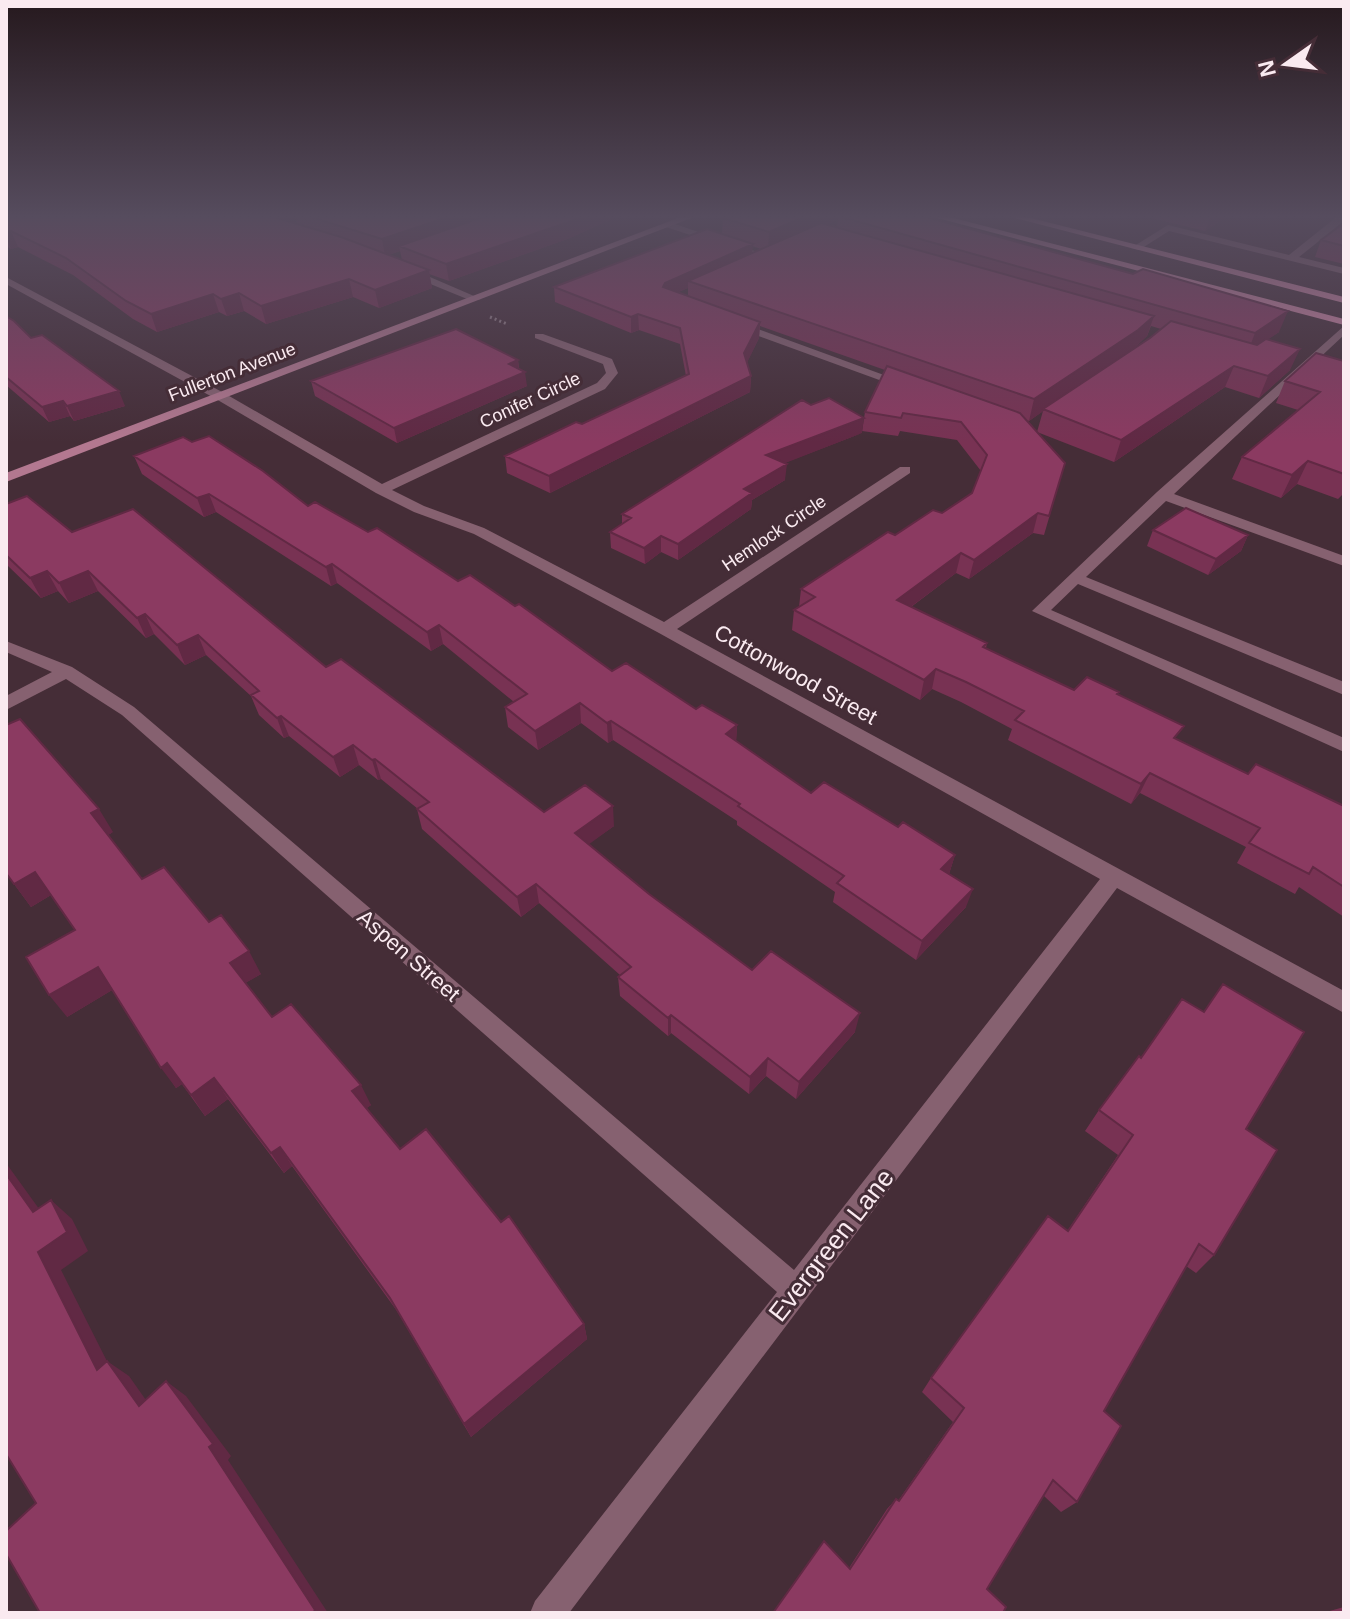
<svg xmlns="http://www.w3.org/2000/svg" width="1350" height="1619" viewBox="0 0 1350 1619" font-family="Arial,sans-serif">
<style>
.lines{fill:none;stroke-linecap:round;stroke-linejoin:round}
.path{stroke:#98848c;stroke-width:3;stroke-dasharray:2 3;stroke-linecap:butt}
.lane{fill:#866170;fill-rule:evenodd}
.street{fill:#866170;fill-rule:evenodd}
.secondary{fill:#b37890;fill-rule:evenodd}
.primary{fill:#d589a9;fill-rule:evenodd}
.wall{fill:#783253;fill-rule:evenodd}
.shaded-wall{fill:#612944}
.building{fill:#8b3a61;stroke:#612944;stroke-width:2}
.labels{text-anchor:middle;stroke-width:6;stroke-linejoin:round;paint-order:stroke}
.far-street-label{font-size:18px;fill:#faeaf0;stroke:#452d37}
.street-label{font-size:22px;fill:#faeaf0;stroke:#452d37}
.near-street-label{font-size:26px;fill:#faeaf0;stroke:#452d37}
</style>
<rect width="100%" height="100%" fill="#452d37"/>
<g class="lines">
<path class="path" d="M490,317l17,7"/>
<path class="lane" d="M1339,215h5v6l-45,36 45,11v6l-175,-43 -30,19 -8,-2 37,-23 121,30z
M1344,326v9l-170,159 170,62v10l-178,-65 -80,76 258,105v13l-266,-111 -27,26 293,128v14l-312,-141 125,-119z"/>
<path class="street" d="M666,223h6l100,34 -9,2 -97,-32z
M401,268h8l72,31 -9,2 -71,-29z
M6,277l218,116 158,91 215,-101 9,-10 -3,-9 -68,-26v-4h8l69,25 6,14 -13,16 -213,101 32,16 60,22 180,94 236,-155h10v6l-233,156 667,362v22l-227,-125 -548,725h-39l5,-12 242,-309 -655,-577 -56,-36 -60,31v-14l46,-24 -46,-20v-11l66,26 62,40 660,563 306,-391 -441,-246 -185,-99 -60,-22 -38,-19 -160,-94 -210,-115z
M731,322h8l175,64 -10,3 -173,-63z"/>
<path class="secondary" d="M686,215h13l-693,267v-9z"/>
<path class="primary" d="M926,215h16l402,104v6z
M1003,215h16l325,82v6z"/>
</g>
<path class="wall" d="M6,215h614l-50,23 -121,43 -20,-7 3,14 -53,20 -26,-11 -87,27 -22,-13 -17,5 -8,-4 -62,20 -24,-13 -60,-44 -55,-28 -7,2 -5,-3zM296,219l1,5 -11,-3zM400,251l2,9 -14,-5z
M730,215h189l360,117 -11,7 22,31 -31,28 -34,-11 -111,75 -77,-30 6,-21 -14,10 -2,-1 38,43 -21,72 -11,-2 -64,46 -13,-6 -45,34 76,36 -1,5 88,42 44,5 59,45 71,34 96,32v111l-45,-30 -4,7 -58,-31 9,-16 -106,-54 -9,11 -123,-64 4,-11 -51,-27 -29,-13 -12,11 -128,-70 2,-20 5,-3 2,-18 94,-54 47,-22 30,-20 9,-22 -24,-31 -57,-9 -2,5 -36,-5 3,-19 20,-42 -125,-44 -1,12 -12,24 4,14 -1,16 -200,101 -43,-20 -2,-17 77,-32 104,-48 -6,-32 -41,-14 -8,3 -76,-31 -1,-15 168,-53 1,-16zM838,220l-1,7 -10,-3zM752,246l9,3 -9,4zM688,288v8l-10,-4zM1151,326l10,3 -11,9 -19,13 16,-15z
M1147,215h82l-24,16 -58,-14z
M1344,223v41l-29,-7 6,-17z
M6,316l25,22 94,68 -51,15 -4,-5 -21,6 -43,-37z
M518,360l1,9 8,17 -130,57 -82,-47 -4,-15z
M1344,361v132l-6,6 -41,-15 -16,14 -49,-19 10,-22 56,-47 -22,-7 9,-22z
M862,433l-78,30 1,17 -33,20 -1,9 -73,51 -17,-8 -16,12 -34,-16 -1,-16 12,-8v-10z
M192,442l116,64 60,26 90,49 154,90 84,38 41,16 -1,16 75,52 87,34 57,28 -6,19 17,33 -50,53 -83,-58 2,-10 -98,-67v-4l-124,-81 -5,3 -27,-20 -43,27 -30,-23 -3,-20 9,-5 -71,-58 -12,7 -94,-68 -6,3 -115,-74 -12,5 -62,-43 -8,-18z
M6,504l66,28 254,135 218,145 70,14 -26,18 61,50 103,76 103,62 -59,67 -30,-23 -17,18 -78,-61 -3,3 -48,-40 -2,-19 2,-2 -81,-72 -18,14 -99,-88 -5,-20h1l-37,-30 -3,1 -19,-15 -19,12 -51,-41 -5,2 -25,-23 -8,-19 -45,-41 -21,10 -31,-31 -8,4 -48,-47 -29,12 -11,-12 -17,7 -35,-34z
M1153,530l95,5 -7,16 -33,24 -61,-29z
M113,832l-5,3 34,44 67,43 52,52 -16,9 27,34 99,88 -5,3 34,41 184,175 3,15 -116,98 -74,-126 -105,-145 -8,7 -56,-74 -23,17 -23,-32 -6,4 -64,-98 -45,27 8,-87 -24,-35 -20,12 -25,-34z
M1099,1110l147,19 -32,126 -18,18 -10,-7 -82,145 -27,91 -16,10 -17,-16 -57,93 19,18 -157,-39 38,-59 9,-10 2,2 55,-79 -31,-30 9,-14 137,-148 50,-75 -33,-24z
M1344,1607v6h-18v-1z"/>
<path class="shaded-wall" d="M275,215h20l1,4 -19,4z
M454,215h50l-105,31 1,5 -15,5 -3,-17z
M583,215h37l-50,23 -121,43 -3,-17z
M808,215h40l-10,1v4l-70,31 1,-19z
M1211,215h18l-24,16z
M11,231l7,16 -7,2 -5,-12v-5z
M753,244l-1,14 -64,23v7l-23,10 -2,-11 2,-4z
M429,270l3,18 -53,20 -4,-18z
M349,279l4,18 -87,27 -5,-18z
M239,293l5,18 -17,5 -6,-17z
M213,294l6,18 -62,20 -6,-18z
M1288,311l-9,21 -32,22 8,-21z
M638,314l1,16 -8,3v-16z
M1154,316l-7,20 -16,15 -102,70 5,-22z
M760,322l-1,16 -15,31v-16z
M1300,349l-10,21 -31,28 9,-22z
M518,360l1,14 6,-2 2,14 -130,57 -3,-15 115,-64z
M1234,366l-9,21 -111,75 7,-22z
M751,376l-1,16 -200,101 -1,-17z
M119,391l6,15 -51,15 -7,-15z
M63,401l7,15 -21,6 -7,-15z
M864,418l-2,15 -97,38 1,-16z
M1308,461l-11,23 -16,14 11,-23z
M787,464l-2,16 -33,20 -1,9 -73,51v-16l66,-55z
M209,494l7,18 -12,5 -7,-19z
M1038,513l-5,20 -64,46 5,-19z
M1248,535l-7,16 -33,24 8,-16z
M661,536v16l-16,12 -1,-16z
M961,553l-5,20 -63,47 4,-20z
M332,564l5,19 -6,3 -5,-19z
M47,571l11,20 -17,7 -11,-20z
M88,571l10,20 -29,12 -10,-20z
M145,614l9,20 -8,4 -9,-20z
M439,625l4,19 -12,7 -4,-19z
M198,635l8,20 -21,10 -8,-20z
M936,669l-4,20 -12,11 4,-20z
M580,703l1,20 -43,27 -3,-19z
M281,716l8,20 -5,2 -7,-20z
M611,721l2,19 -5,3 -1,-20z
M737,725l-1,20 -10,-11z
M353,745l6,20 -19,12 -7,-20z
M375,759l6,20 -3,1 -6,-20z
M1150,773l-10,20 -9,11 10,-20z
M613,806l1,20 -37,27 -2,-20z
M99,809l14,23 -8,5 -14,-24z
M955,855l-6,19 -8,-5z
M35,872l16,23 -20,12 -17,-23z
M536,884l3,19 -18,14 -4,-20z
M973,889l-7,18 -50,53 6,-19z
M249,951l12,23 -19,11 -12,-22z
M98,967l16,22 -47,28 -18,-22z
M860,1013l-5,19 -59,67 3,-17z
M671,1015v18l-3,3v-18z
M768,1058l-2,18 -17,18 1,-17z
M167,1063l15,21 -6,4 -15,-20z
M214,1078l14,21 -23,17 -14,-21z
M361,1085l10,20 -9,7 -10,-21z
M280,1147l12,19 -8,7 -13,-20z
M6,1163l49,68 -22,-19 -27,-38z
M51,1200l21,19 16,32 -27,19 58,115 -22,-15 -59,-118z
M584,1324l3,15 -116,98 -7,-13z
M107,1361l22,15 31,44 -21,-14z
M166,1381l20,15 45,60 -3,4 100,153h-15z"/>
<path class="building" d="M6,215h261l74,22 88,33 -54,20 -26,-11 -88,27 -22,-13 -18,6 -8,-5 -62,20 -25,-13 -60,-43 -55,-27 -5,1z
M304,215h150l-72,24z
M489,215h94l-14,7 -123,42 -47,-18z
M730,215h78l-39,17 -46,-14z
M839,215h80l214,59 10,-5 145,42 -33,22 -417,-117z
M821,223l333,93 -16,14 -104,69 -346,-118z
M1344,223v23l-23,-6z
M707,229l46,15 -88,39 -2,4 97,35 -16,31 7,23 -202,100 -44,-20 71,-34 6,2 107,-50 -9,-46 -42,-14 -7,3 -77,-30z
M6,316l8,5 17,17 11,-3 77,56 -52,15 -4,-5 -21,6 -36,-30z
M1171,321l86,24 9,-6 34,10 -32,27 -34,-10 -113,74 -78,-31 107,-71z
M456,329l62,31 -9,4 16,8 -131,56 -83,-47z
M1316,353l28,8v113l-36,-13 -16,14 -50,-18 78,-65 -35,-11z
M887,366l133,47 45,50 -16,53 -11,-3 -64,47 -13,-7 -64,47 90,43 -4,4 91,43 13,-13 32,15 -2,2 67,32 -10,12 74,36 8,-10 88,42v81l-31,-20 -4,7 -60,-31 11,-15 -110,-55 -9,11 -126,-64 9,-9 -58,-29 -30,-13 -12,11 -130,-70 21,-13 -14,-8 87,-57 7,3 38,-25 9,3 30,-20 15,-38 -26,-33 -58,-9 -2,5 -36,-6z
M829,398l35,20 -98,37 21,9 -43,25 8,4 -74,51 -17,-8 -17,12 -34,-16 21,-14 -9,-4 180,-114 9,5z
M209,436l54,35 45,35 7,-4 53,30 9,-4 81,53 12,-6 45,31 4,-2 93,67 14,-8 70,46 6,-4 35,20 -11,9 85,59 13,-11 74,45 5,-5 52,33 -14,14 32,20 -51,52 -85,-58 7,-7 -106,-70 2,-2 -129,-83 -4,2 -27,-20 -45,28 -30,-24 22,-13 -88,-69 -12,7 -95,-68 -6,3 -117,-73 -12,4 -63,-42 49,-19 9,5z
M27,496l45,36 61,-23 193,158 15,-8 203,153 41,-27 28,21 -38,27 74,61 103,76 19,-19 89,62 -61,69 -31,-24 -18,19 -79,-62 -3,3 -50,-41 13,-10 -95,-83 -19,13 -100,-88 12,-7 -54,-43 -3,1 -19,-15 -20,12 -52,-41 -4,2 -26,-23 8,-4 -61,-56 -21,10 -32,-31 -8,4 -49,-47 -29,12 -12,-12 -17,7 -24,-23v-51z
M1186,508l62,27 -32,24 -63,-29z
M20,719l79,90 -8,4 51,66 22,-12 45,55 12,-7 28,36 -19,12 42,54 19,-13 70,81 -9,6 48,58 26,-20 75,93 8,-6 75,108 -120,100 -74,-126 -110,-151 -9,6 -57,-75 -23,17 -24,-32 -6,5 -63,-101 -49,28 -23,-38 49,-27 -40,-58 -21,12 -8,-11v-148z
M1223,984l81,48 -58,97 31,21 -63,105 -15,-11 -95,167 17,15 -44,76 -24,-22 -66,109 19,18 -3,6h-230l51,-72 26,28 46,-70 3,2 65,-93 -33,-30 117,-162 20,15 65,-96 -34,-25 40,-54 2,2 41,-59 22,13z
M6,1174l27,38 18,-12 16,32 -29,20 59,118 10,-9 32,45 27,-25 47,63 -4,3 106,163 -2,3h-273l-34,-59v-23l30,-28 -30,-49z"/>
<linearGradient id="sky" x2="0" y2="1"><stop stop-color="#26191e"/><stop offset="0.49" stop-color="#564c5e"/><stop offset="1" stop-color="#564c5e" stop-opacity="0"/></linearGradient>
<rect width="1350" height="442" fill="url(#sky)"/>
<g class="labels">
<g class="far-street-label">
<text transform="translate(232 372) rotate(-21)" y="6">Fullerton Avenue</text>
<text transform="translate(530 400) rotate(-25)" y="6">Conifer Circle</text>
<text transform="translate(774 533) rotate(-34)" y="6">Hemlock Circle</text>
</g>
<g class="street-label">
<text transform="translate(796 674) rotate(29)" y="8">Cottonwood Street</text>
<text transform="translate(409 955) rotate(41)" y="8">Aspen Street</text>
</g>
<g class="near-street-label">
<text transform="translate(831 1245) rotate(-52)" y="9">Evergreen Lane</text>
</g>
</g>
<rect width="1350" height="1619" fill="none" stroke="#faeaf0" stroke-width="16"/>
<g transform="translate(1286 64) rotate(256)" stroke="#452d37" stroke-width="6" paint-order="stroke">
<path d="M0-6L14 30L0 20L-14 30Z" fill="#faeaf0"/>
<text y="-12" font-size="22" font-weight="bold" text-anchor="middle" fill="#faeaf0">N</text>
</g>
</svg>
